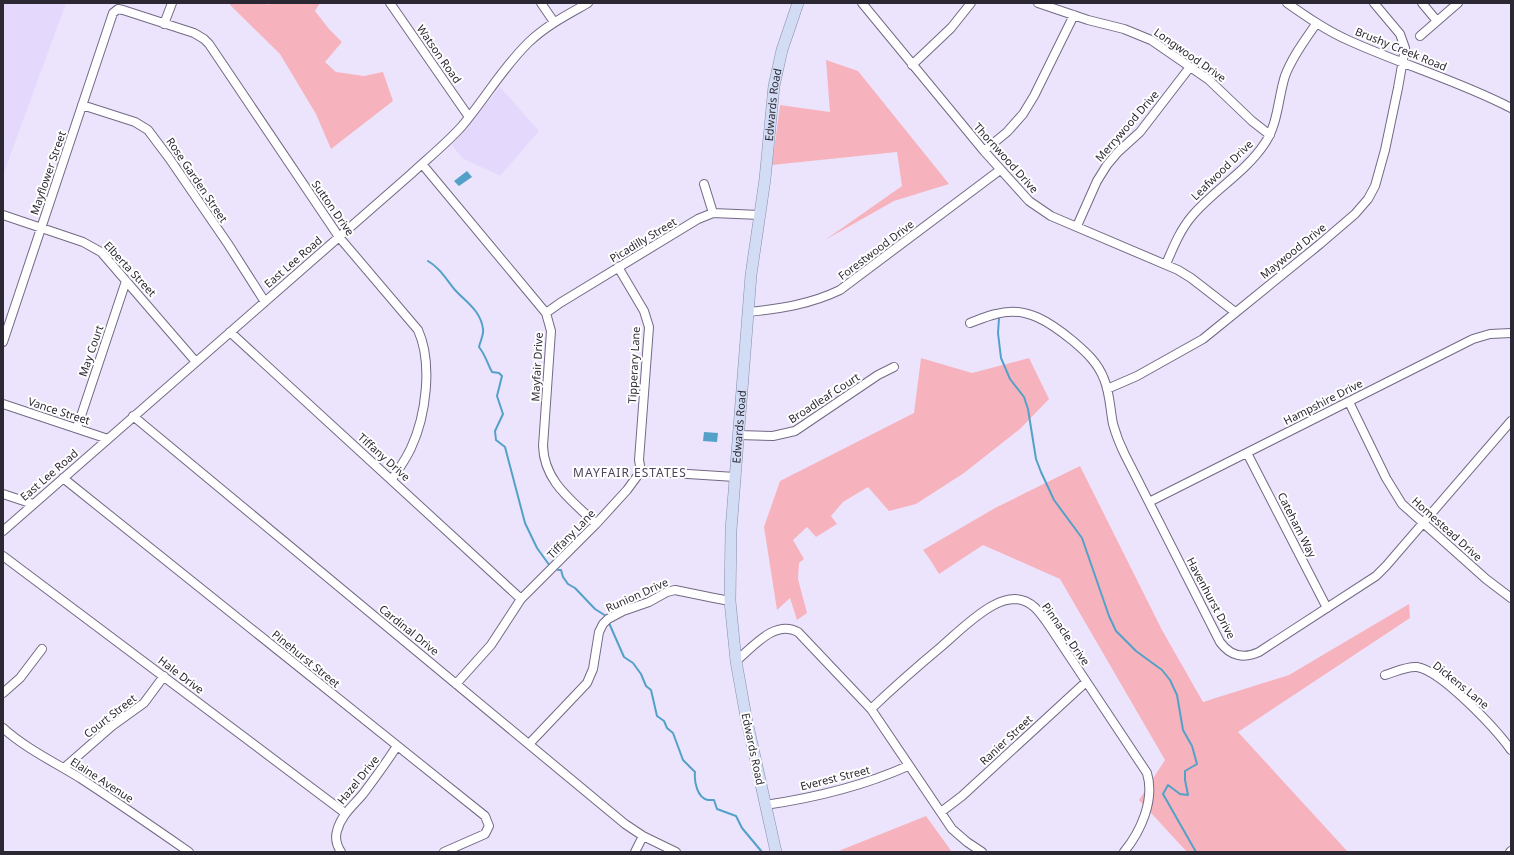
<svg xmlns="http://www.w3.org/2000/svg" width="1514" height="855" viewBox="0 0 1514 855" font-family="'Noto Sans',sans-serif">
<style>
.built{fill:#e4d8fd}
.green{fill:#f7b3bd}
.water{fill:#53a1c9}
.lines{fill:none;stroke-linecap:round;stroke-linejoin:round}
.stream{stroke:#53a1c9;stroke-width:2}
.minor-casing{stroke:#736984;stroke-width:10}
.major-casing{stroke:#848eab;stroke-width:12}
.minor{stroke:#fff;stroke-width:8}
.major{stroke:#d2dcf4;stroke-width:11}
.labels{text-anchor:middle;stroke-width:4;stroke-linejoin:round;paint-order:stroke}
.street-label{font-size:11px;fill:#2c2833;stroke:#fff}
.neighbourhood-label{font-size:12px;letter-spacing:1px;fill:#4b425b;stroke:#fff}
</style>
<rect width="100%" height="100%" fill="#ece4fd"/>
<path class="built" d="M3,3h63l-63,172z
M500,87l39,44 -39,45 -38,-18 -10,-13z"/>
<path class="green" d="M231,3h36l1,2 3,-2h49l-5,8 14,18 13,13 -17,20 11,10 28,4 19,-4 10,29 -62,48 -15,-35 -36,-60 -50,-49z
M826,60l32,11 91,113 -55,17 -69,39 77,-54 -5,-34 -125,13 8,-60 50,7z
M921,358l51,15 57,-15 20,41 -29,30 -56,44 -48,31 -27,7 -21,-24 -25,15 -12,14 6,8 -21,13 -9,-10 -14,13 11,19 -5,4 -1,16 9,34 -10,7 -7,-22 -13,12 -13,-83 16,-46 134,-68z
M1080,466l82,164 41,72 86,-27 120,-71 1,14 -172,114 110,120h-161l-48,-52 26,-40 -105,-181 -77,-34 -44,29 -10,-16 -6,-8 72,-42z
M926,816l26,36h-116z"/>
<path class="water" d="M467,171l5,6 -13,9 -5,-5z
M704,432l14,1 -1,9 -14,-1z"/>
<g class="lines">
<path class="stream" d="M428,261c12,7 18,18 27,29 11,12 26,21 28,39 1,5 -3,13 -4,18 7,9 8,16 13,25l7,1 3,3 -5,20 6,18 -8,17 1,9 9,7 20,76 12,25 13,18
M999,318l-1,15 3,25 9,21 14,18 4,12 8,50 5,13 13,28 28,38 27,78 7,15 20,20 26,19 8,10 7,15 6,35 9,16 5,18 -12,7v9l3,15 -8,-1 -12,-9 -5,9 33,58
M558,570h3l2,7 5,7 7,4 20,21 11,7
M609,623l15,34 9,6 8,11 5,12 5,4 6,26 7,5 3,7 6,5 10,27 12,12c-1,9 2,26 13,28 2,0 4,0 6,0l3,9 19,7 6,12 20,24"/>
<defs>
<path id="minor" d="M390,3l79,114
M541,3l13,19
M862,3l122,148 45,50 22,15 127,54 13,8 44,34
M1038,3l50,17 36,9 27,11 58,40 43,41 18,14
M1287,3c20,14 40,28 63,38 53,24 109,40 161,67
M1422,3l15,18
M164,24l8,-21
M1420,36l38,-33
M912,65l39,-37 20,-25
M82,105l53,17 13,8 21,28 59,86 37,58
M984,151l23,-19 16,-18 11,-18 40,-81
M422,164l119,143 5,6 5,18 -8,115c1,36 30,55 53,78
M704,184l9,29
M3,215l80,27 18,10 95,110
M1077,226l20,-45 10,-16 11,-13 22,-20 50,-65
M1166,264c7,-16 14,-34 26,-48 22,-26 54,-44 73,-73 13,-19 13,-45 20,-67 7,-19 20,-36 31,-52
M618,267l26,44 5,16 -10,133 2,11
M748,312c32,-3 63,-8 92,-22l160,-120
M546,313l14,-10 138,-84 15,-6 47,2
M970,323c8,-3 17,-7 26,-9 30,-9 55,9 77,27 13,11 25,22 31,38 6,14 6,30 9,45 3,11 7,21 12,31l95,187c10,14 24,17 39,10l117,-76 10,-10 125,-145
M230,332l291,267
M3,342l110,-329 5,-4 5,1 71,23 10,6 5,5 130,193 79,93c15,33 8,86 -7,118 -5,11 -12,21 -19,31
M1107,389l30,-13 66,-37 117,-95 35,-30 13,-15 7,-13 10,-36 13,-62 7,-40 -5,-14 -26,-31
M1349,402l37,76 16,26 84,75 25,19
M3,404l105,35
M133,416l492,408 18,12 33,16
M77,428l49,-147
M738,435l35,1 22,-5 83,-56 16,-8
M1247,453l80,155
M63,478l422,338 4,10 -4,8 -41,18
M3,494l30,10
M1149,502l324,-163 17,-5 21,-1
M3,531l408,-357c17,-16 36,-31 51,-48 23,-27 41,-59 67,-84 18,-17 38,-27 59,-39
M3,556l342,257
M736,661c17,-14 39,-42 62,-29l73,77 81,120 15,13 15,10
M1385,675c10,-3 22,-9 32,-8 25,4 79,62 94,83
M456,684l35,-39 30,-46 75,-75 31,-34 14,-19 94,6
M3,693l17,-15 22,-29
M871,709c23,-22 47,-43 71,-63 16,-14 32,-30 50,-40 7,-4 15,-7 23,-7 18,1 26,15 35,28l97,146c8,27 -6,58 -23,79
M3,728c22,20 51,34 77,50 37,24 73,49 109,74
M529,744l58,-61 6,-14 6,-37 4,-8 5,-5 15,-8 26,-9 18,-10 8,-2 39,8 16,3
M64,768l48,-42 32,-23 20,-27
M765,805c49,-7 98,-19 143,-39
M941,812l21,-16 124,-114
M341,852c-4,-6 -6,-14 -4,-21 4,-16 16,-25 26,-37 12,-16 23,-31 34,-48
M635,852l8,-16
M1510,852l1,-1"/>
<g id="major">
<path id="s1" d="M776,852l-30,-135 -10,-56 -6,-60 1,-71 20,-255 14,-96 9,-93 8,-36 16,-47"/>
</g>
</defs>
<use href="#minor" class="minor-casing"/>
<use href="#major" class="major-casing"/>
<use href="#minor" class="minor"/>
<use href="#major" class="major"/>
</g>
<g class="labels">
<g class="street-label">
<text transform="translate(1401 49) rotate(22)" y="4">Brushy Creek Road</text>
<text transform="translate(439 54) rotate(55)" y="4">Watson Road</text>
<text transform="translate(1190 55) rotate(35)" y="4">Longwood Drive</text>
<text dy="4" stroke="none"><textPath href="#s1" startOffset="754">Edwards Road</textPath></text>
<text transform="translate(1127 126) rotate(-49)" y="4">Merrywood Drive</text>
<text transform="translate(1006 158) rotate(48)" y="4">Thornwood Drive</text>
<text transform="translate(1222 170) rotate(-44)" y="4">Leafwood Drive</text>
<text transform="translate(48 173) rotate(-71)" y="4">Mayflower Street</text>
<text transform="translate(197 180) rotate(56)" y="4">Rose Garden Street</text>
<text transform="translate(333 208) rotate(55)" y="4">Sutton Drive</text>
<text transform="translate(643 240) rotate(-31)" y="4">Picadilly Street</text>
<text transform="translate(876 250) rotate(-37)" y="4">Forestwood Drive</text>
<text transform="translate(1293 251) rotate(-39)" y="4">Maywood Drive</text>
<text transform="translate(293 262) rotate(-41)" y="4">East Lee Road</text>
<text transform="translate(130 269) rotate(47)" y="4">Elberta Street</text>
<text transform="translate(91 351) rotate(-71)" y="4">May Court</text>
<text transform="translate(634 365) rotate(-87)" y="4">Tipperary Lane</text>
<text transform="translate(537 367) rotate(-87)" y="4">Mayfair Drive</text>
<text transform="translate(824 398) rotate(-33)" y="4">Broadleaf Court</text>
<text transform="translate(1323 402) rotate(-27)" y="4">Hampshire Drive</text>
<text transform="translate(59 411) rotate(18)" y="4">Vance Street</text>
<text dy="4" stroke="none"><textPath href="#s1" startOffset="430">Edwards Road</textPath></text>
<text transform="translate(384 457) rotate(42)" y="4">Tiffany Drive</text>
<text transform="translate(49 475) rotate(-41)" y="4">East Lee Road</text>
<text transform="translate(1297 525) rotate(63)" y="4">Cateham Way</text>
<text transform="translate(1447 529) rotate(42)" y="4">Homestead Drive</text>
<text transform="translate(571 534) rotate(-46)" y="4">Tiffany Lane</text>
<text transform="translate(637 595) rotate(-24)" y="4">Runion Drive</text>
<text transform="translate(1211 598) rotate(62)" y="4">Havenhurst Drive</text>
<text transform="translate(409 630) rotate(39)" y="4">Cardinal Drive</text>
<text transform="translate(1066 634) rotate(55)" y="4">Pinnacle Drive</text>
<text transform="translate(306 659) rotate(39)" y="4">Pinehurst Street</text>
<text transform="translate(181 675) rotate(37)" y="4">Hale Drive</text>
<text transform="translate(1461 685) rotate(39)" y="4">Dickens Lane</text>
<text transform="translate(110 716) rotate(-38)" y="4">Court Street</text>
<text transform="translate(1006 740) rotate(-43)" y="4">Ranier Street</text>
<text transform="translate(753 749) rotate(78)" y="4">Edwards Road</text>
<text transform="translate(835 778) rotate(-14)" y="4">Everest Street</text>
<text transform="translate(102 780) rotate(33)" y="4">Elaine Avenue</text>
<text transform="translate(358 780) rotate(-51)" y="4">Hazel Drive</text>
</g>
<g class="neighbourhood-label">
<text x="630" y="477">MAYFAIR ESTATES</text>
</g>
</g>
<rect width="1514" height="855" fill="none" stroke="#2c2833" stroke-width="8"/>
</svg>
